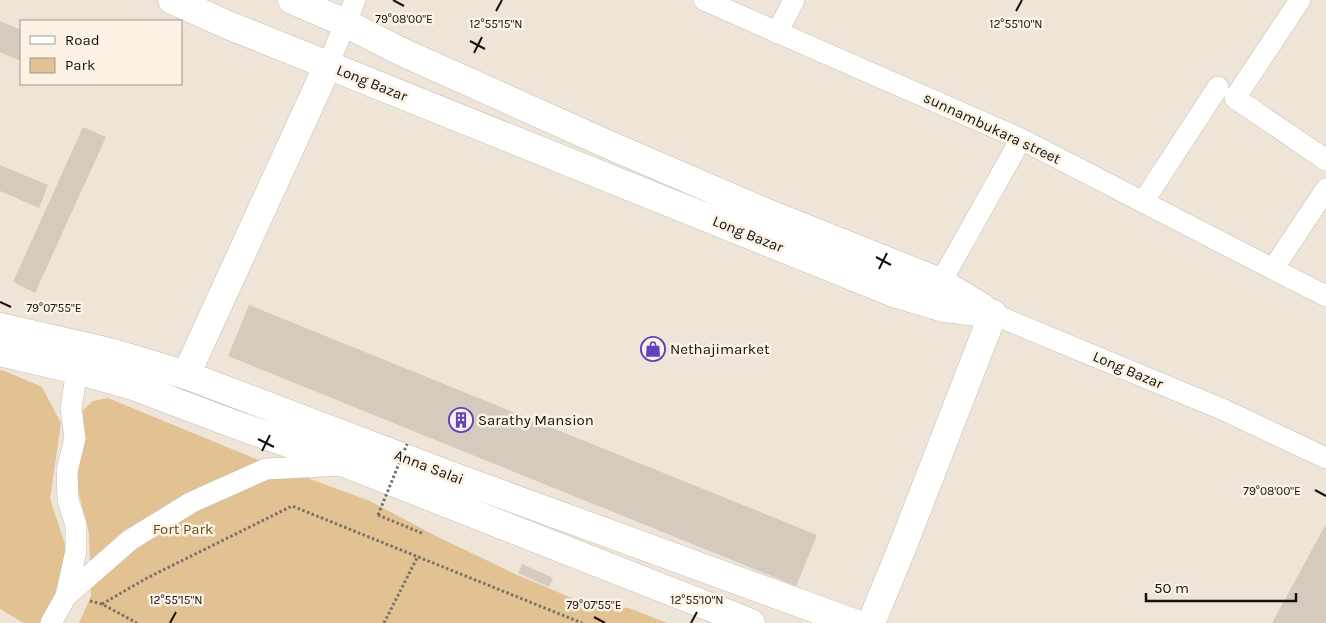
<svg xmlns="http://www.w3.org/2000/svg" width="1326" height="623" viewBox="0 0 1326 623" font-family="Karla,sans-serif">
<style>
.green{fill:#e2c293}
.building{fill:#d4cbbe}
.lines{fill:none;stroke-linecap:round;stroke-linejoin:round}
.minor-casing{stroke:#c5bcaf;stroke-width:22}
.major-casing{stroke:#c5bcaf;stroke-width:29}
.highway-casing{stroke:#c5bcaf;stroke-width:29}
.path{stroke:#777168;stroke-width:3;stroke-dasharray:2.5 2.5;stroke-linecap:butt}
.minor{stroke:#fff;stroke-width:21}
.major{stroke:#fff;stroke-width:28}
.highway{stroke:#fff;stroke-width:28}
.path-bridge{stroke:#777168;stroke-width:3;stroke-dasharray:2.5 2.5;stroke-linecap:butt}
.ticks{fill:none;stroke:#14110c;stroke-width:2}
.labels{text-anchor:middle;stroke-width:5;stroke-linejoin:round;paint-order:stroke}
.street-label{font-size:15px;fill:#14110c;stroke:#fbf2e5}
.poi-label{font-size:15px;fill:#14110c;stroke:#fbf2e5;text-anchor:start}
.park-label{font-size:15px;fill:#6d4d16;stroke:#fbf2e5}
.ticks-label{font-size:12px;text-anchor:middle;fill:#14110c;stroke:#fbf2e5;stroke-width:5;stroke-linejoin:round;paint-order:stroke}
</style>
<rect width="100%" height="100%" fill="#eee5d8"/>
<path class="green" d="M0,370l5,1 37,16 19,36 -11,76 16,48 -6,46 -15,30h-21l-24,-14z
M108,398l148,61 114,42 66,35 79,38 71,30 43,4 38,15h-588l12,-27 -2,-63 -11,-43 -1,-22 4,-56 12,-11z"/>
<path class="building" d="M0,21l21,9v31l-21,-9z
M83,127l23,10 -71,156 -22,-11z
M0,165l48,20 -9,23 -39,-17z
M249,305l568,230 -21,51 -568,-230z
M1326,524v99h-54z
M522,564l31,14 -4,9 -31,-14z"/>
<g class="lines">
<defs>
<path id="minor" d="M704,0l317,139 252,130
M1300,0l-65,98 91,62
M777,33l17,-33
M328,65l27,-65
M1326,189l-53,80 53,27
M1143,202l75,-115
M933,296l88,-157
M993,314l231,96 102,48
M66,596l10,-45v-26l-8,-25 -1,-29 8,-33 -4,-30 6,-38
M51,623l15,-27 64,-56 62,-38 74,-33 75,-4"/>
<path id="major" d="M172,0l56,25 666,268 50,15 49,6
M292,0l53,23 57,29 205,92 160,69 173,69 43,26
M186,375l142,-310
M871,623l31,-75 91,-234"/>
<path id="highway" d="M0,327l113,26 73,22 274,104 394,144
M0,352l77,18 56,16 98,37 116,41 404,159"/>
</defs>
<use href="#minor" class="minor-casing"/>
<use href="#major" class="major-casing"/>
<use href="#highway" class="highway-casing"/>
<path class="path" d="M378,515l46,19
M90,601l12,3 35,19
M102,604l45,-26 145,-72 290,117
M384,623l34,-67"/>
<use href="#minor" class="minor"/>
<use href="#major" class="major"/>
<use href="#highway" class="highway"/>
<path class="path-bridge" d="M378,515l29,-71"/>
</g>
<path class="ticks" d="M393,0l11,6M496,11l6,-11M1016,11l6,-11M470,41l15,8M474,53l8,-16M876,257l15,8M879,269l8,-16M0,302l11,5M258,439l16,8M262,451l8,-16M1315,490l11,6M594,617l11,6M170,623l6,-11M691,623l6,-11"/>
<defs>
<symbol id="shop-ring" viewBox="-11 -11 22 22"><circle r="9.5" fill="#fbf2e5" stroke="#5c45bd" stroke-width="1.5"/><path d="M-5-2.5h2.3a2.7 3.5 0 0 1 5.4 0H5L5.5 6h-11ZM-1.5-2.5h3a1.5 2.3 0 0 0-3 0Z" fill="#5c45bd"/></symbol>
<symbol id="building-ring" viewBox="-11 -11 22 22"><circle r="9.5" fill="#fbf2e5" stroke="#5c45bd" stroke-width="1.5"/><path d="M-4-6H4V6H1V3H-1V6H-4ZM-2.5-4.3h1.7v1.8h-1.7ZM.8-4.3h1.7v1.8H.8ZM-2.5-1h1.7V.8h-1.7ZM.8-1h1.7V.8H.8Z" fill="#5c45bd"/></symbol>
</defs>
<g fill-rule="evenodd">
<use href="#shop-ring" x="639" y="335" width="28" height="28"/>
<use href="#building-ring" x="447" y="406" width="28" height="28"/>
</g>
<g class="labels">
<g class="street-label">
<text transform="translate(372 83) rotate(22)" y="5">Long Bazar</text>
<text transform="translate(992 128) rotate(25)" y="5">sunnambukara street</text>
<text transform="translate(748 234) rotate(22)" y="5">Long Bazar</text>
<text transform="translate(1128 370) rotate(23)" y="5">Long Bazar</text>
<text transform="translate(429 467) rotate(21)" y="5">Anna Salai</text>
</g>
<g class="poi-label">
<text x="670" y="354">Nethajimarket</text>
<text x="478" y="425">Sarathy Mansion</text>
</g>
<g class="park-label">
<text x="183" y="534">Fort Park</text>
</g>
</g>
<g class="ticks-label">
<text x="404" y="23">79°08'00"E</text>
<text x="496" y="28">12°55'15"N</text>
<text x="1016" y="28">12°55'10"N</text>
<text x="54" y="312">79°07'55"E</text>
<text x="1272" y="495">79°08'00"E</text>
<text x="176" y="604">12°55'15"N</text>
<text x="697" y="604">12°55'10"N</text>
<text x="594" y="609">79°07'55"E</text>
</g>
<rect x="20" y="20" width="162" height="65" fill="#fbf2e5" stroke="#9f988e"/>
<rect x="30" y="36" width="25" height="8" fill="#ffffff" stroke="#9f988e"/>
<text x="65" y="45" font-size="15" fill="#14110c">Road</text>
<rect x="30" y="58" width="25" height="15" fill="#e2c293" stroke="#9f988e"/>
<text x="65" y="70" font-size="15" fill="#14110c">Park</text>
<path d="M1146 593v8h150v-8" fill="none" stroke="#14110c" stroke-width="2.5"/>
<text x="1154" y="593" font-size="15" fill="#14110c" stroke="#fbf2e5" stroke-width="4" paint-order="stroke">50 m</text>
</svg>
